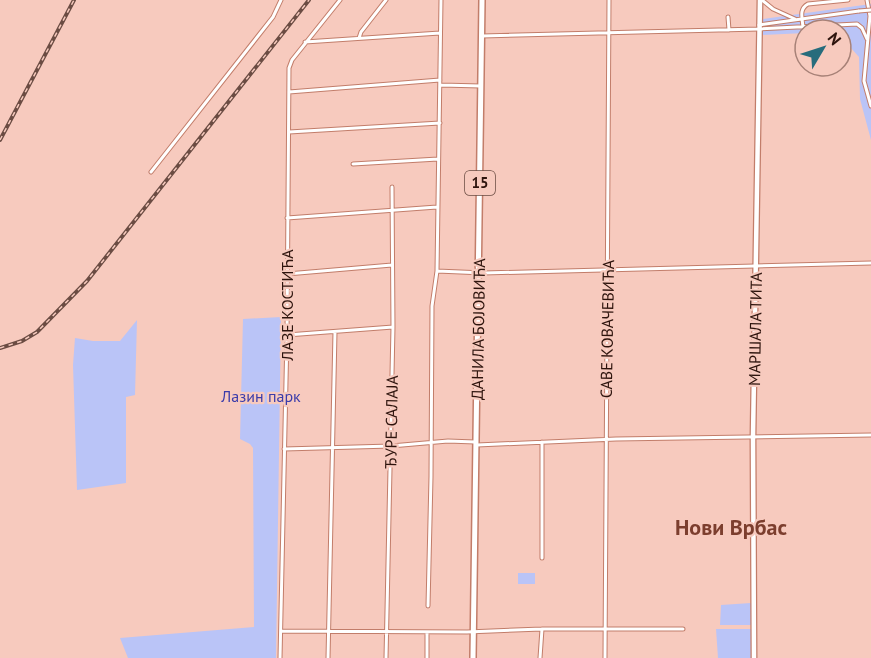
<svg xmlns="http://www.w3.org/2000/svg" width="871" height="658" viewBox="0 0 871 658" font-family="'PT Sans',sans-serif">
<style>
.green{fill:#bac4f7}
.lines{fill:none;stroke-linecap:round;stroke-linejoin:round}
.street-casing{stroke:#c27d6a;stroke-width:5}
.secondary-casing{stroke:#c27d6a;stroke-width:7}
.primary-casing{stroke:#c27d6a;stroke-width:8}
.street{stroke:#fff;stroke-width:3}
.secondary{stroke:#fff;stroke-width:4.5}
.primary{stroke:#fff;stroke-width:5}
.rail-casing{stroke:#6b4c43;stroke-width:4}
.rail{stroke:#f7cabe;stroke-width:1.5;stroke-dasharray:4.5;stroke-linecap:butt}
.street-bridge-casing{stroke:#c27d6a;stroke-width:5;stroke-linecap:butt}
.street-bridge{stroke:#fff;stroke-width:3}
.labels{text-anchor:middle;stroke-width:4.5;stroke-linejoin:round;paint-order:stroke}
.shield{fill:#f7cabe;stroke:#6a4b42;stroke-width:1.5}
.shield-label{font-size:15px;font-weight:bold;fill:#2e140d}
.street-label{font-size:16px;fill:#2e140d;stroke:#f7cabe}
.park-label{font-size:16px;fill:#3b3caa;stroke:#f7cabe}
.district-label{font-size:22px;font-weight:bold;fill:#7c3e2e;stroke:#f7cabe}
</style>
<rect width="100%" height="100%" fill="#f7cabe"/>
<path class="green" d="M871,4v136l-11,-41 -1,-42 -18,-20v-7h-36v3l-42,2v-16z
M281,317l-5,341h-148l-8,-20 134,-11 -1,-179 -3,-4 -10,-5 3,-120z
M137,320l-2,75 -9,2v86l-49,7 -4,-125 2,-27 18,3h27z
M535,573v11h-17v-11z
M751,603l1,22h-32l1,-20z
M716,629h35v29h-33z"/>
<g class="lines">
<defs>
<path id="street" d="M762,0l11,9 22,10
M867,0l3,16 -6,65 7,25
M728,17l1,13
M759,25l100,-14
M803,27c-1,-10 -4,-18 5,-23l40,-4
M482,36l277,-7 98,-5 5,4 5,11
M359,38l2,-6 25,-32
M305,42l135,-9
M441,85l40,1
M289,92l151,-12
M289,132l151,-9
M353,164l85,-5
M151,172l122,-155 8,-17
M287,218l150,-11
M437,271l47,2 387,-10
M287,274l105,-9
M287,335l106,-8
M477,445l139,-6 255,-4
M284,449l107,-3 57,-5 27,1
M542,558v-116
M428,606l3,-129 1,-171 5,-35 4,-271
M281,631l186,1 75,-3h141
M280,658l7,-323 2,-267 3,-8 48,-60
M328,658l7,-326
M386,658l7,-331 -1,-140
M427,658v-26
M540,658l2,-29
M605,658l4,-658"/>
<path id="secondary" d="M754,658l-1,-221 7,-437"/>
<path id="primary" d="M473,658l9,-658"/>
</defs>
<use href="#street" class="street-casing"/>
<use href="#secondary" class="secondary-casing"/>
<use href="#primary" class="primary-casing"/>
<use href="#street" class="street"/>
<use href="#secondary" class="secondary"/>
<use href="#primary" class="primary"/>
<defs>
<path id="rail" d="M0,140l74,-140
M0,348l22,-7 15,-9 50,-51 222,-281"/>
</defs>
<use href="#rail" class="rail-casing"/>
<use href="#rail" class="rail"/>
<defs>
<path id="street-bridge" d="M859,11l12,-1"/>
</defs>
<use href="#street-bridge" class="street-bridge-casing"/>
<use href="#street-bridge" class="street-bridge"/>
</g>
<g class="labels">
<rect class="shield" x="465" y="171" width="30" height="24" rx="4.5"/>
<g class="shield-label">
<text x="480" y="188">15</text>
</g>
<g class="street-label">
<text transform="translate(287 305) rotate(-90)" y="6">ЛАЗЕ КОСТИЋА</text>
<text transform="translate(478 329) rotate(-89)" y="6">ДАНИЛА БОЈОВИЋА</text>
<text transform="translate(607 329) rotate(-89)" y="6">САВЕ КОВАЧЕВИЋА</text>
<text transform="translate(755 329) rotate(-89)" y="6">МАРШАЛА ТИТА</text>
<text transform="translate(391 422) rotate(-89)" y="6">ЂУРЕ САЛАЈА</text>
</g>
<g class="park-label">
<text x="261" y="402">Лазин парк</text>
</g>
<g class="district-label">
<text x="731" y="535">Нови Врбас</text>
</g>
</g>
<g transform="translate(823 48) rotate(51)"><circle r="28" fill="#f7cabe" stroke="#a78177" stroke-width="1.5"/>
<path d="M0-4.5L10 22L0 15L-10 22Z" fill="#276c7c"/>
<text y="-9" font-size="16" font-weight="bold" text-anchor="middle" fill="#2e140d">N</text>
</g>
</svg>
